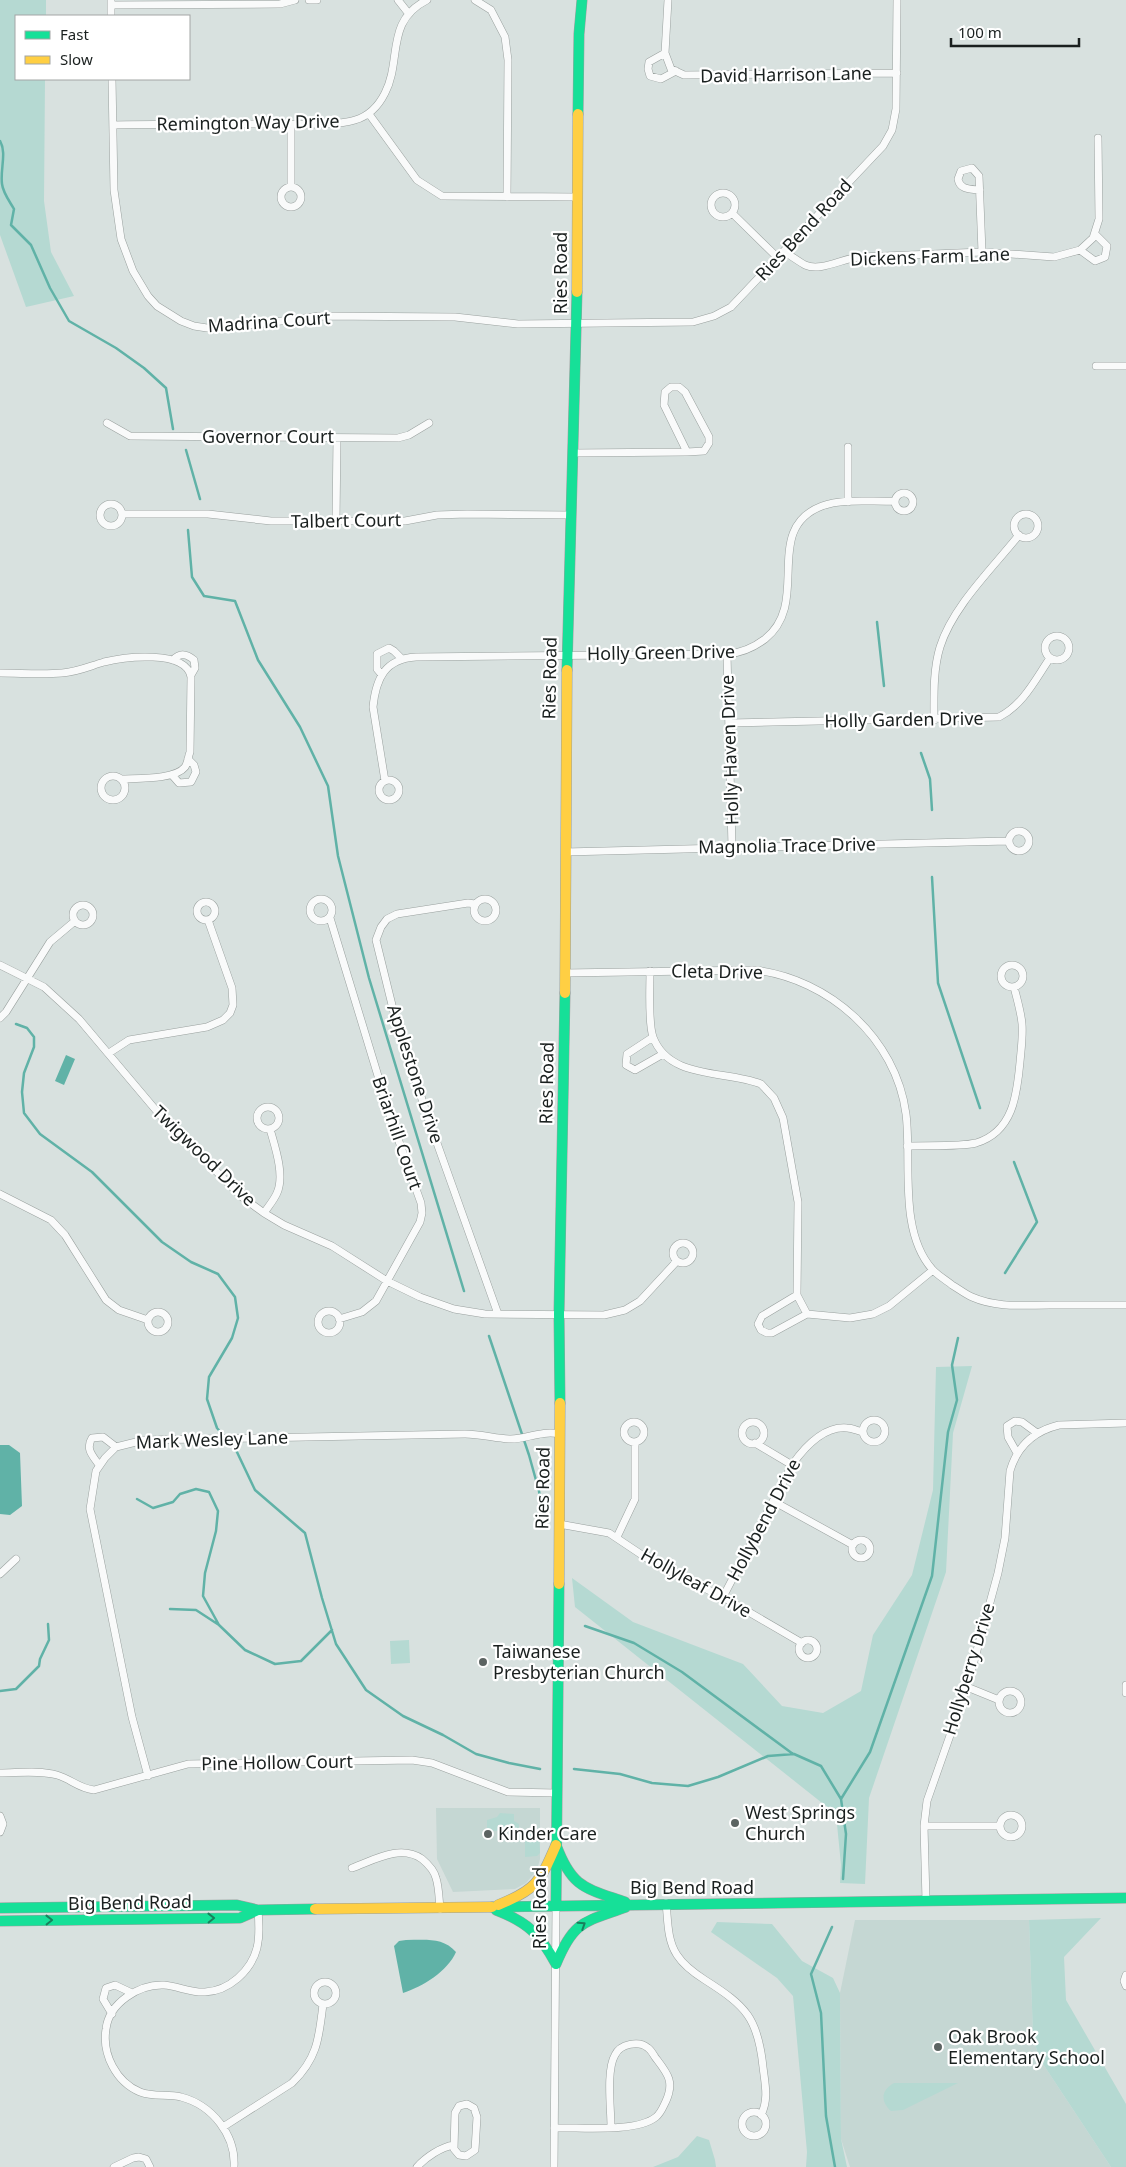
<svg xmlns="http://www.w3.org/2000/svg" width="1126" height="2167" viewBox="0 0 1126 2167" font-family="'Noto Sans',sans-serif">
<style>
.built{fill:#c5d7d3}
.green{fill:#b5d9d2}
.water{fill:#60b2a7}
.lines{fill:none;stroke-linecap:round;stroke-linejoin:round}
.stream{stroke:#60b2a7;stroke-width:2.5}
.street-casing{stroke:#99a09e;stroke-width:8}
.fast-casing{stroke:#99a09e;stroke-width:11}
.slow-casing{stroke:#99a09e;stroke-width:11}
.street{stroke:#f9fafa;stroke-width:7}
.fast{stroke:#16e098;stroke-width:10}
.slow{stroke:#ffcf43;stroke-width:10}
.oneway{stroke:#18805c}
.poi-dot{fill:#5c6462;stroke:#fff;stroke-width:2}
.labels{text-anchor:middle;stroke-width:4.5;stroke-linejoin:round;paint-order:stroke}
.street-label{font-size:18px;fill:#1a201f;stroke:#fff}
.poi-label{font-size:18px;fill:#1a201f;stroke:#fff;text-anchor:start}
</style>
<rect width="100%" height="100%" fill="#d8e1df"/>
<path class="built" d="M436,1808h104v51l-3,11 -11,13 -11,6 -62,3 -16,-33z
M855,1920h174l4,116 6,22 72,109h-261l-9,-28 -1,-146z"/>
<path class="green" d="M0,0h46v16h-30v63h29l-1,122 7,51 23,44 -48,11 -26,-72z
M972,1366l-19,67 -7,139 -77,226 -4,86 -25,-1 1,-18 -5,-51 -261,-207 -3,-29 61,44 110,42 39,42 41,7 38,-22 12,-56 39,-60 21,-85 3,-123z
M409,1640l1,23 -19,1 -1,-23z
M500,1813l14,1v7l5,3v6l-32,1v-11l10,-3z
M525,1831h11l3,2 1,20 -3,3 -12,1z
M1101,1918l-37,39 2,43 60,104v63h-15l-72,-109 -6,-22 -4,-116z
M717,1922l55,2 30,37 31,17 7,15 1,146 6,28h-41l1,-15 -14,-156 -16,-18 -66,-46z
M894,2083h64l-55,27 -12,1c-10,-9 -11,-20 3,-28z
M697,2136l12,4 6,20 1,7h-63l25,-10z"/>
<path class="water" d="M66,1055l9,4 -11,26 -9,-4z
M0,1445h9l11,8 2,53 -12,9 -10,-1z
M406,1940c19,0 37,-3 50,12 -8,19 -34,35 -53,41l-9,-47 5,-5z"/>
<g class="lines">
<path class="stream" d="M0,141c7,12 0,28 2,43 1,9 8,18 12,25l-3,16 20,20 19,43 19,33 47,27 28,20 22,20 7,41
M186,450l14,49
M188,530l4,47 12,19 31,5 23,59 42,67 28,59 10,70 31,122 95,313
M877,622l7,64
M921,753l9,26 2,31
M932,877l6,106 42,125
M16,1024l11,4 7,9v10l-10,26 -2,19 2,21 16,21 52,38 70,70 29,20 27,12 17,23 3,21 -6,20 -23,39 -2,22 10,29 19,22 19,40 50,43 17,65 14,46 30,46 37,26 40,19 33,19 33,9 31,6
M1005,1273l32,-51 -23,-60
M489,1336l40,119 10,36 5,37
M137,1499l16,9 20,-6 7,-8 16,-5 13,3 9,19 -2,20 -11,42 -2,23 16,29
M170,1609l26,1 23,15 26,25 30,14 26,-3 31,-31
M585,1626l49,17 48,29 111,82
M0,1691l16,-2 23,-23 1,-7 9,-19 -1,-16
M574,1769l46,5 32,9 36,3 30,-9 50,-21 26,-2 27,12 20,33 5,35 -3,45
M841,1799l29,-47 62,-176 16,-144 9,-32 -5,-35 6,-27
M832,1927l-21,47 10,39 5,103 9,51"/>
<defs>
<path id="street" d="M111,0v16
M309,0h8
M398,0l11,14
M475,0l16,10 14,27 3,23 -1,137
M668,0l-3,53 6,16 13,6 213,-2
M111,5l169,-1 15,-4
M665,53l-16,9 -1,7 2,7 11,3 15,-8
M112,79l2,111 7,49 12,32 15,25 9,10 24,15 13,5 13,2 27,-1 86,-11 135,1 63,7 175,-2 21,-6 17,-9 152,-161 9,-16 4,-21 1,-109
M369,114l48,66 25,16 135,1
M113,125c55,-1 111,-1 167,-1 20,0 57,2 75,-4 14,-4 24,-15 30,-27 17,-33 0,-72 42,-93
M291,187v-63
M281 197a10 10 0 1 1 20 0a10 10 0 1 1-20 0Z
M980,190c-10,-1 -20,0 -22,-11l3,-8 11,-3 7,8 3,76
M711 205a12 12 0 1 1 24 0a12 12 0 1 1-24 0Z
M732,213l46,45
M1080,250l15,11 10,-4 2,-11 -12,-12
M785,252c6,4 13,9 20,13 16,7 38,-7 55,-8l122,-5 72,5 26,-7 13,-12 6,-19 -1,-81
M1096,366h30
M671,387h8l6,5 24,45v6l-5,8 -17,1 -23,-47 1,-13z
M107,423l23,13 268,2 11,-3 20,-12
M848,447v55
M574,453l113,-1
M895 502a9 9 0 1 1 18 0a9 9 0 1 1-18 0Z
M100 515a11 11 0 1 1 22 0a11 11 0 1 1-22 0Z
M1014 526a12 12 0 1 1 24 0a12 12 0 1 1-24 0Z
M122,514h86l63,7h134l32,-6 30,-1 104,1
M336,521l1,-83
M1045 648a12 12 0 1 1 24 0a12 12 0 1 1-24 0Z
M727,654l5,193
M173,660c7,-8 14,-6 21,0l1,8 -4,7
M0,673c21,0 42,2 62,0 15,-1 28,-7 42,-11 20,-5 82,-13 87,15l-1,75c-2,5 -2,11 -5,15 -10,13 -48,11 -64,12
M382,675l-5,-6v-15l12,-6 5,3 8,8
M934,720c0,-24 -1,-50 6,-73 13,-41 52,-78 79,-112
M730,723l269,-6c24,-12 36,-37 51,-59
M172,775l7,8 12,-1 5,-10 -2,-7 -6,-6
M101 788a12 12 0 1 1 24 0a12 12 0 1 1-24 0Z
M379 790a10 10 0 1 1 20 0a10 10 0 1 1-20 0Z
M385,781l-12,-74c3,-29 12,-48 43,-50l311,-3c15,-1 26,-6 38,-15 47,-37 -4,-110 57,-133 22,-8 50,-4 73,-5
M1009 841a10 10 0 1 1 20 0a10 10 0 1 1-20 0Z
M565,852l443,-11
M474 910a11 11 0 1 1 22 0a11 11 0 1 1-22 0Z
M310 910a11 11 0 1 1 22 0a11 11 0 1 1-22 0Z
M197 911a9 9 0 1 1 18 0a9 9 0 1 1-18 0Z
M475,904l-7,-1 -71,11 -10,5 -6,8 -5,13 17,69 34,106 71,199
M73 915a10 10 0 1 1 20 0a10 10 0 1 1-20 0Z
M330,918l62,204 29,81 1,10 -2,9 -44,79 -14,11 -23,7
M0,965l44,22 35,32 81,96 82,82 22,16 20,12 48,21 55,35 33,16 34,12 31,5 119,1 21,-5 15,-9 37,-40
M1001 976a11 11 0 1 1 22 0a11 11 0 1 1-22 0Z
M650,971c0,17 -2,52 3,66 16,43 73,33 108,47l13,14 9,20 15,84 -1,93 10,19
M565,973l190,-3c74,9 141,68 151,144 6,47 -8,116 26,155 5,6 14,11 20,16 7,4 13,9 20,12 25,11 51,8 78,8 25,0 51,0 76,0
M0,1018l6,-6 44,-70 25,-21
M653,1037l-26,17 -1,11 9,5 28,-16
M109,1053l20,-13 78,-13 16,-7 7,-7 3,-8 -1,-17 -24,-68
M257 1118a11 11 0 1 1 22 0a11 11 0 1 1-22 0Z
M907,1146c19,-1 52,1 69,-3 37,-11 41,-48 44,-81 1,-12 3,-25 2,-38 -1,-12 -5,-25 -8,-37
M0,1194l51,26 14,15 41,65 13,10 29,10
M264,1213c4,-6 10,-13 13,-20 8,-18 -2,-46 -7,-64
M673 1253a10 10 0 1 1 20 0a10 10 0 1 1-20 0Z
M797,1295l-35,21 -4,8 3,6 6,3h5l35,-19 43,4 23,-4 16,-8 44,-36
M318 1322a11 11 0 1 1 22 0a11 11 0 1 1-22 0Z
M148 1322a10 10 0 1 1 20 0a10 10 0 1 1-20 0Z
M863 1431a11 11 0 1 1 22 0a11 11 0 1 1-22 0Z
M624 1432a10 10 0 1 1 20 0a10 10 0 1 1-20 0Z
M742 1433a11 11 0 1 1 22 0a11 11 0 1 1-22 0Z
M755,1443l37,22
M1017,1453l-9,-16 -1,-11 8,-5 7,1 15,11
M99,1465c-6,-9 -14,-16 -7,-27l11,-1 13,10
M773,1501l80,44
M559,1524l50,9 51,34 63,30 79,46
M617,1537l18,-38v-57
M852 1549a9 9 0 1 1 18 0a9 9 0 1 1-18 0Z
M0,1574l16,-15
M723,1597l69,-132c12,-17 32,-39 55,-37 5,0 11,3 16,4
M799 1649a9 9 0 1 1 18 0a9 9 0 1 1-18 0Z
M1126,1685v8
M967,1687l32,13
M999 1702a11 11 0 1 1 22 0a11 11 0 1 1-22 0Z
M0,1773c18,0 39,-3 57,2 14,4 21,13 37,15l94,-26 224,-4 20,3 76,29 48,1
M148,1776l-16,-59 -42,-208 6,-38 9,-13 11,-11 28,-7 321,-6c15,0 29,4 44,5 16,1 31,-9 51,-5
M1000 1826a11 11 0 1 1 22 0a11 11 0 1 1-22 0Z
M0,1816l3,8 -3,8
M924,1826h76
M352,1868c22,-8 48,-24 70,-9 6,5 12,11 14,19 3,9 3,21 4,31
M926,1901l-2,-75 3,-25 40,-114 31,-114 7,-35 5,-67c7,-24 24,-40 49,-46l67,-2
M666,1903c2,17 1,37 11,52 7,11 17,18 28,25 41,26 53,38 58,87 2,17 6,32 -2,48
M1126,1975l-2,6 2,5
M314 1993a11 11 0 1 1 22 0a11 11 0 1 1-22 0Z
M112,2014l-9,-15 3,-11 9,-3 17,8
M467,2104l7,4 3,9 -2,33 -9,6 -7,-1 -5,-6 1,-36 4,-7z
M742 2124a12 12 0 1 1 24 0a12 12 0 1 1-24 0Z
M223,2127l69,-44c26,-25 27,-46 31,-79
M554,2128c26,-1 82,5 102,-11 5,-4 7,-10 10,-16 9,-20 1,-28 -11,-44 -2,-3 -4,-7 -7,-9 -9,-8 -28,-4 -33,7 -9,15 -4,54 -4,72
M114,2167l19,-9 6,-1 7,2 4,8
M234,2167c2,-32 -22,-62 -53,-70 -14,-3 -28,0 -41,-5 -24,-10 -38,-38 -34,-63 3,-26 33,-45 58,-44 14,1 27,8 41,7 24,-1 46,-21 52,-44 3,-13 2,-25 1,-38
M417,2167c9,-10 24,-20 37,-22
M554,2167l2,-261"/>
<path id="fast" d="M578,114l1,-80 3,-34
M567,670l10,-378
M560,1403l-1,-89 6,-321
M556,1845c16,43 29,43 69,57
M556,1906l3,-322
M492,1907l634,-9
M0,1908l237,-3 21,5 57,-1
M496,1910c31,12 44,24 60,54
M0,1921l240,-3 18,-8
M556,1964c18,-44 29,-42 70,-57"/>
<path id="slow" d="M577,292l1,-178
M565,993l2,-323
M559,1584l1,-181
M498,1905c38,-15 42,-23 58,-60
M315,1909l177,-2"/>
</defs>
<use href="#street" class="street-casing"/>
<use href="#fast" class="fast-casing"/>
<use href="#slow" class="slow-casing"/>
<use href="#street" class="street"/>
<use href="#fast" class="fast"/>
<use href="#slow" class="slow"/>
</g>
<defs><path id="oneway-chevron" d="M-2-3.5L2.5 0L-2 3.5" fill="none" stroke-width="1.6" stroke-linecap="round" stroke-linejoin="round" transform="scale(1.25)"/></defs>
<g class="oneway">
<use href="#oneway-chevron" transform="translate(211 1918) rotate(-1)"/>
<use href="#oneway-chevron" transform="translate(49 1920) rotate(-1)"/>
<use href="#oneway-chevron" transform="translate(582 1925) rotate(-33)"/>
</g>
<g class="poi-dot">
<circle cx="483" cy="1662" r="5"/>
<circle cx="735" cy="1823" r="5"/>
<circle cx="488" cy="1834" r="5"/>
<circle cx="938" cy="2047" r="5"/>
</g>
<g class="labels">
<g class="street-label">
<text transform="translate(786 75) rotate(-1)" y="6">David Harrison Lane</text>
<text transform="translate(248 123) rotate(-1)" y="6">Remington Way Drive</text>
<text transform="translate(804 230) rotate(-47)" y="6">Ries Bend Road</text>
<text transform="translate(930 257) rotate(-2)" y="6">Dickens Farm Lane</text>
<text transform="translate(561 273) rotate(-90)" y="6">Ries Road</text>
<text transform="translate(269 322) rotate(-4)" y="6">Madrina Court</text>
<text x="268" y="443">Governor Court</text>
<text transform="translate(346 521) rotate(-1)" y="6">Talbert Court</text>
<text transform="translate(661 653) rotate(-1)" y="6">Holly Green Drive</text>
<text transform="translate(550 678) rotate(-89)" y="6">Ries Road</text>
<text transform="translate(904 720) rotate(-1)" y="6">Holly Garden Drive</text>
<text transform="translate(730 750) rotate(-92)" y="6">Holly Haven Drive</text>
<text transform="translate(787 846) rotate(-1)" y="6">Magnolia Trace Drive</text>
<text transform="translate(717 972) rotate(1)" y="6">Cleta Drive</text>
<text transform="translate(415 1074) rotate(72)" y="6">Applestone Drive</text>
<text transform="translate(547 1083) rotate(-89)" y="6">Ries Road</text>
<text transform="translate(397 1133) rotate(71)" y="6">Briarhill Court</text>
<text transform="translate(204 1156) rotate(44)" y="6">Twigwood Drive</text>
<text transform="translate(212 1440) rotate(-2)" y="6">Mark Wesley Lane</text>
<text transform="translate(543 1488) rotate(-89)" y="6">Ries Road</text>
<text transform="translate(764 1520) rotate(-62)" y="6">Hollybend Drive</text>
<text transform="translate(696 1583) rotate(29)" y="6">Hollyleaf Drive</text>
<text transform="translate(969 1669) rotate(-73)" y="6">Hollyberry Drive</text>
<text transform="translate(277 1763) rotate(-1)" y="6">Pine Hollow Court</text>
<text x="692" y="1894">Big Bend Road</text>
<text transform="translate(130 1903) rotate(-1)" y="6">Big Bend Road</text>
<text transform="translate(540 1908) rotate(-90)" y="6">Ries Road</text>
</g>
<g class="poi-label">
<text x="493" y="1658">Taiwanese<tspan x="493" dy="21">Presbyterian Church</tspan></text>
<text x="745" y="1819">West Springs<tspan x="745" dy="21">Church</tspan></text>
<text x="498" y="1840">Kinder Care</text>
<text x="948" y="2043">Oak Brook<tspan x="948" dy="21">Elementary School</tspan></text>
</g>
</g>
<rect x="15" y="15" width="175" height="65" fill="#ffffff" stroke="#a3a6a5"/>
<rect x="25" y="31" width="25" height="8" fill="#16e098" stroke="#a3a6a5"/>
<text x="60" y="40" font-size="15" fill="#1a201f">Fast</text>
<rect x="25" y="56" width="25" height="8" fill="#ffcf43" stroke="#a3a6a5"/>
<text x="60" y="65" font-size="15" fill="#1a201f">Slow</text>
<path d="M951 38v8h128v-8" fill="none" stroke="#1a201f" stroke-width="2.5"/>
<text x="958" y="38" font-size="15" fill="#1a201f" stroke="#ffffff" stroke-width="4" paint-order="stroke">100 m</text>
</svg>
